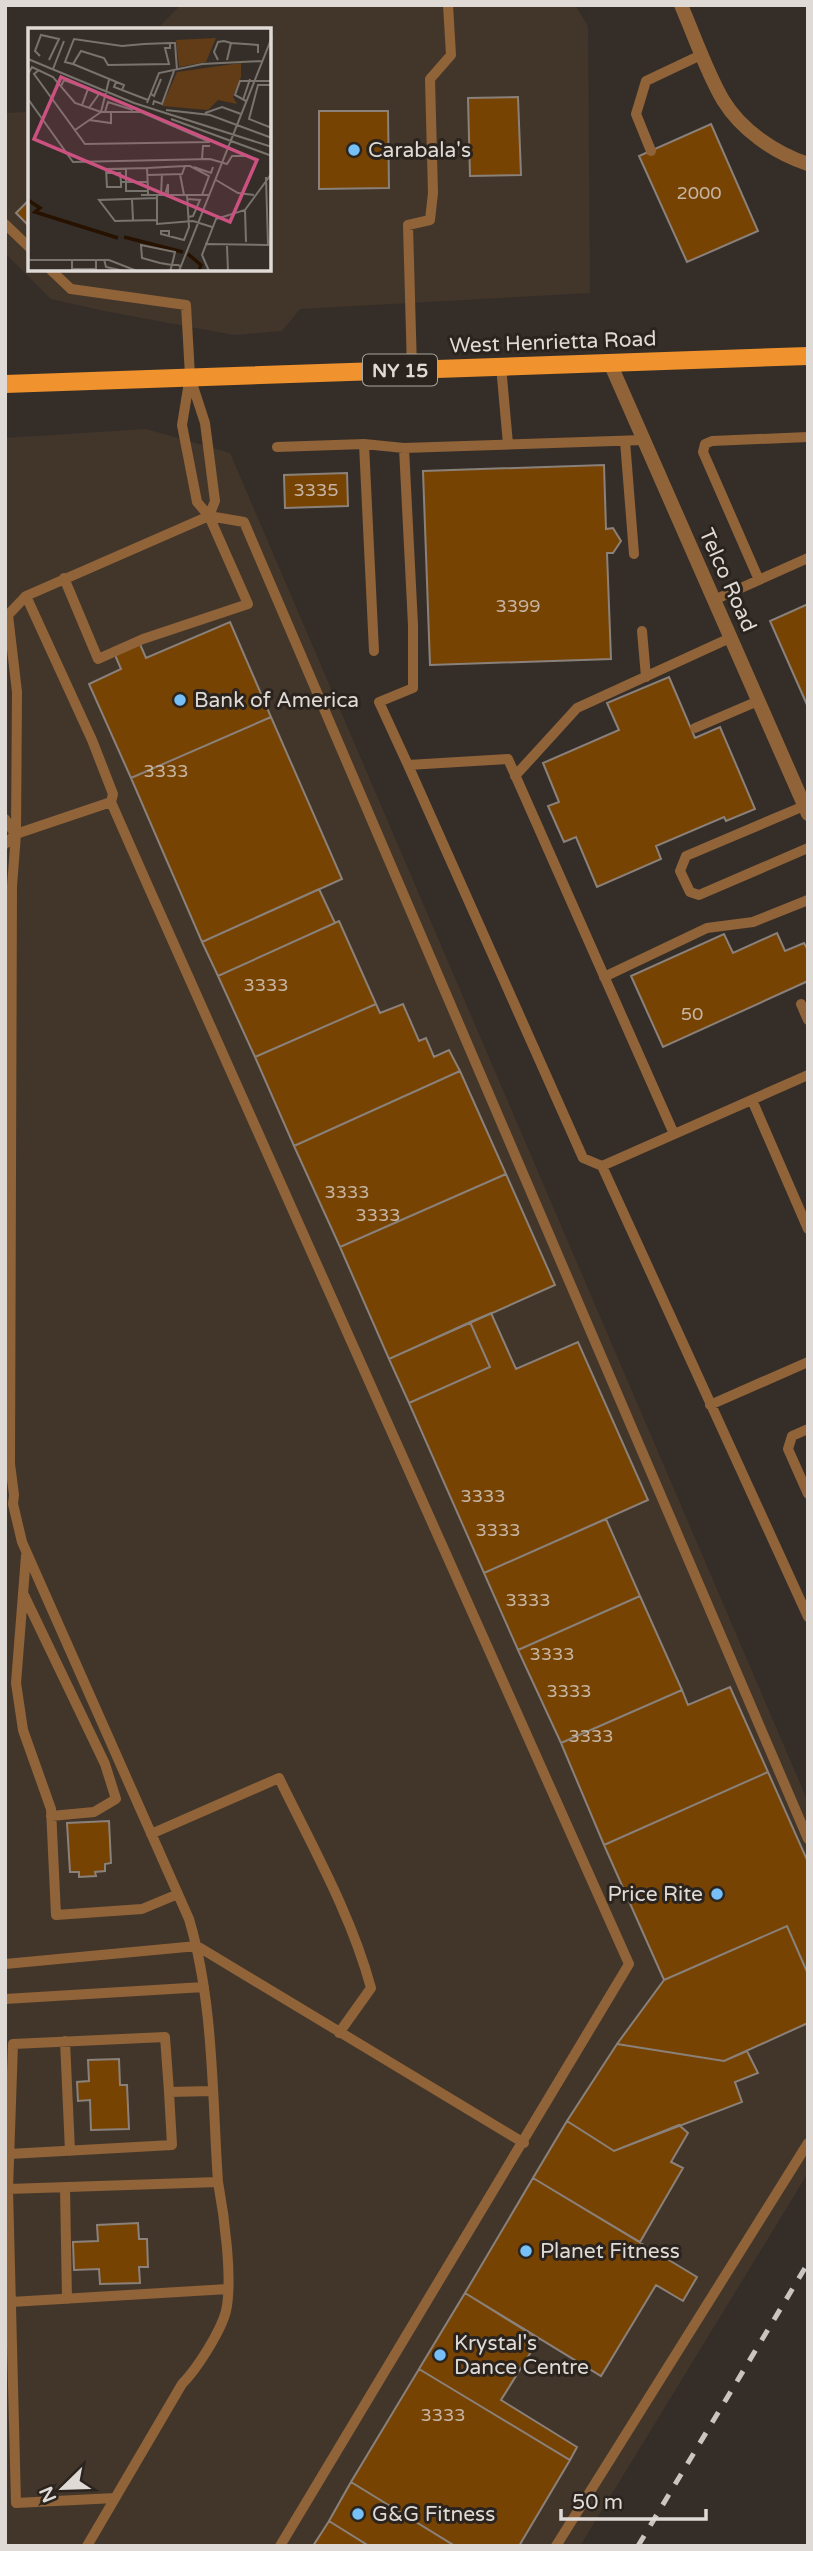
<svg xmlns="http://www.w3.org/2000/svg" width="813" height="2551" viewBox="0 0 813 2551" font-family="'Varela Round',sans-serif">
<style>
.built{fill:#42362b}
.building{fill:#774303;stroke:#8a817a;stroke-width:2}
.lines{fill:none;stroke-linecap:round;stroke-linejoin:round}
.service{stroke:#906339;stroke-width:10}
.minor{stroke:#906339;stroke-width:14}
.primary{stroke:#f0922d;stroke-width:18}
.rail{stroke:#cac5c0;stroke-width:5;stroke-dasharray:12 12;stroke-linecap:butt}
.poi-dot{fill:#76c0f7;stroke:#2b241e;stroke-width:2.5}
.labels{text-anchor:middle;stroke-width:6;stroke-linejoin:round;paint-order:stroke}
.number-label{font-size:18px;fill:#c5b4a1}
.shield{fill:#2b241e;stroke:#a9a39f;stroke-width:2}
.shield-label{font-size:19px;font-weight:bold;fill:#dfdad6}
.poi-label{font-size:21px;fill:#dfdad6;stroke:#2b241e;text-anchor:start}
.street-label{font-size:21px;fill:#dfdad6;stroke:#2b241e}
.inset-river{fill:none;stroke:#271200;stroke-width:3.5}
.inset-road{fill:none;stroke:#79736e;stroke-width:2}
.view{fill:#cb5280;fill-opacity:0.15;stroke:#cb5280;stroke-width:3.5}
.inset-edge{fill:none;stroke:#dfdad6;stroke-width:3.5}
</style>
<rect width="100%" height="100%" fill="#352e28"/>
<path class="built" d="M181,5h394l13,21 2,267 -290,16 -18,22 -48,4 -130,-24 -53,-12 -46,-46v-140l25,-1v158h240v-240h-114z
M146,429l84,24 578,1349v371l-228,373h-575v-2108z"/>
<path class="building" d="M518,97l3,78 -51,1 -2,-78z
M319,111h69l1,77 -70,1z
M711,124l47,107 -71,31 -48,-106z
M30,199v28l-14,-14z
M604,465l2,64 7,-1 8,13 -8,12h-6l4,106 -181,6 -7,-194z
M347,473l1,33 -63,2 -1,-33z
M808,604v103l-38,-86z
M230,622l41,95 -140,61 -42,-94 32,-15 -6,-14 25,-11 6,14z
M669,677l26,61 25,-11 35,82 -29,12 -2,-4 -68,29 5,13 -64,28 -21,-50 -12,5 -16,-36 11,-4 -16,-39 76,-33 -12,-27z
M271,717l71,162 -140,63 -71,-164z
M319,889l16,34 -117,53 -16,-34z
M339,921l37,83 -121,53 -37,-81z
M777,933l8,18 19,-8 4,7v31l-145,66 -32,-71 93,-42 9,19z
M376,1004l4,9 23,-9 16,37 7,-3 8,19 15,-7 11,21 -166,75 -39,-89z
M460,1071l46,103 -166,73 -46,-101z
M506,1174l49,111 -166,74 -49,-112z
M491,1313l25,56 62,-27 70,158 -164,73 -75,-170 81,-36 -20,-45z
M470,1322l20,45 -81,36 -20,-44z
M606,1519l34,77 -122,54 -34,-77z
M640,1596l42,94 -121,53 -43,-93z
M730,1687l38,85 -164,73 -43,-102 121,-53 6,15z
M768,1772l40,90v112l-21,-48 -123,54 -60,-135z
M109,1821l2,42 -6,1v7l-10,1 1,4 -17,1v-5h-9l-3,-49z
M787,1926l21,48v49l-84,38 -107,-17 47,-64z
M617,2044l107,17 23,-10 11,22 -23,9 7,20 -128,49 -47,-30z
M119,2059l1,26h7l2,44 -38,1 -1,-30 -12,1 -1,-19 12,-1 -1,-21z
M567,2121l47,30 65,-26 9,8 -17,29 12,6 -43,74 -107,-64z
M533,2178l164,99 -14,24 -27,-16 -55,91 -136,-83z
M138,2223l1,16h8l1,28h-9l1,16 -40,1 -1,-15 -25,1 -1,-28 25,-1 -1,-16z
M465,2293l74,46 -38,61 76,47 -7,13 -151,-91z
M419,2369l151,91 -51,86h-64l-104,-64z
M351,2482l104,64h-86l-40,-25z
M329,2521l40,25h-56z"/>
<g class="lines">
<path class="service" d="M651,151l-15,-37 10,-33 57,-27
M5,224l25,24
M51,270l20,19 115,16 4,71 -8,49 15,77 12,14 39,88 -105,35 -45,20 -34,-81
M501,366l7,78
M412,369l-4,-144 22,-5 3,-27 -3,-114 21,-24 -3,-50
M191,380l14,43 10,78 -6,15
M644,440l-240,8 9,177v63l-34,14 29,63 100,-6 166,375
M625,441l9,113
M364,444l40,4
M277,447l87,-3 10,207
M759,580l-56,-128 2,-8 7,-3 96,-4
M26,596l66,144 21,54 -2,8 37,84 481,1078 -349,582
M714,600l94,-42
M642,631l4,46
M695,728l63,-27
M408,765l175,393 19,8
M515,776l62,-68 153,-70
M804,806l-118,50 -6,15 10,21 9,3 109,-47
M5,819l10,15
M5,844l11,-10 95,-32
M604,977l103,-49 46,-6 55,-22
M801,1004l7,16
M808,1075l-206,91 206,451
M752,1100l56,129
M710,1405l98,-43
M808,1429l-16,7 -4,13 20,45
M26,1556l-10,127 7,47 28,79 5,106 86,-6 36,-15
M23,1593l82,171 11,35 -22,13 -43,4
M151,1834l128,-56c33,68 72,136 92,210l-32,45
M5,1964l192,-18 327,197
M5,1999l199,-12
M65,2041l5,110
M9,2154l163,-9 -3,-53
M65,2188l2,111
M8,2189l5,-145 152,-7 4,55 43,-1
M11,2302l217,-13
M115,2498l-99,5 -8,-314 210,-7
M87,2546l95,-162c15,-15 39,-53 44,-73 7,-31 -2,-97 -8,-129 -6,-87 -4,-179 -29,-263l-167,-377 -9,-38 1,-9 -4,-31 2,-578 4,-52 1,-142 -9,-77 18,-19 183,-80 35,6 564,1317
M556,2546l252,-403"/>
<path class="minor" d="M681,5c13,30 26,68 42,95 18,30 52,53 85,64
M610,363l198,451"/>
<path class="primary" d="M5,384l803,-28"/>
<path class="rail" d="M638,2546l170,-283"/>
</g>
<g class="poi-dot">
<circle cx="354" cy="150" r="7"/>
<circle cx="180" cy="700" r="7"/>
<circle cx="717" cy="1894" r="7"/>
<circle cx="526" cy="2251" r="7"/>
<circle cx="440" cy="2355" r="7"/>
<circle cx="358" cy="2514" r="7"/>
</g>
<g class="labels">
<g class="number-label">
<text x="699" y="199">2000</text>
<text x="316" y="496">3335</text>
<text x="518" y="612">3399</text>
<text x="166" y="777">3333</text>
<text x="266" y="991">3333</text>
<text x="692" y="1020">50</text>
<text x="347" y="1198">3333</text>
<text x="378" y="1221">3333</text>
<text x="483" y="1502">3333</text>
<text x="498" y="1536">3333</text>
<text x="528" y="1606">3333</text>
<text x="552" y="1660">3333</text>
<text x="569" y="1697">3333</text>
<text x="591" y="1742">3333</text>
<text x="443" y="2421">3333</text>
</g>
<rect class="shield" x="363" y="354.5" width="74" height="31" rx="5"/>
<g class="shield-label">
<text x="400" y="377">NY 15</text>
</g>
<g class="poi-label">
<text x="368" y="157">Carabala's</text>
<text x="194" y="707">Bank of America</text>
<text x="703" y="1901" text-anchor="end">Price Rite</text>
<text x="540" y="2258">Planet Fitness</text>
<text x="454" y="2350">Krystal's<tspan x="454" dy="24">Dance Centre</tspan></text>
<text x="372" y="2521">G&amp;G Fitness</text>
</g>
<g class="street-label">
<text transform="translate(553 342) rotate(-2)" y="7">West Henrietta Road</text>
<text transform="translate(728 580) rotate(66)" y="7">Telco Road</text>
</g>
</g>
<g transform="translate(28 28)">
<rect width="243" height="243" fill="#352e28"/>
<path d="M188,10l-10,24 -27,5 -3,-27zM213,35v14l-8,20 4,7 -19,-4 -10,10 -46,-4 15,-34z" fill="#613c17"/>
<path class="inset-river" d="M0,172l12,8 -5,4 83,26M96,209l59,15M160,226l13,11 -2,6"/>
<path class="inset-road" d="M142,15v5h-5l4,16 -61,1 -4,-7 -23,-7 -8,13 -8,-2 9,-23 48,7 22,-2 26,-1h5l2,27M203,15l27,2v8M12,28l-5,-5 6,-16 18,4 -10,21M0,31l106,44 138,44M190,32l-4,-8 4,-10 6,-1 7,2 -4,17M45,36l51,21 -2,5M25,41l11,-28M11,42l-5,4 51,70 125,-2M0,46l4,-7 21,10 22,26 26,9h40l69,30M88,54l-2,5 34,13M244,57h-14l-9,34 23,9M33,58l3,-6 24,9 -6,16M60,61l11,5 -10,14M123,66l3,2 7,-17M0,71l45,63 137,-3 17,5 5,-8h14M215,72l7,-21M218,73l-11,-6 5,-14h32M119,75l12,-30 43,-9 60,-3M125,77l1,-4 8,3 12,-33M138,82l44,5 62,23M77,84l3,-10 25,8M177,85l17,-6 19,7M143,91l101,37M61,92l22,3v-11M47,102l26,-18 8,-32M179,131h-5l1,-13h7M166,139l17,6 2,-6M119,140l38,-2M98,141v22h22M78,145h14l1,9M152,146l4,21M120,147l34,-1 3,-8h5l19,10 -7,19M188,152l22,13 16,2M120,154h-27v5h-14l-1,-18 41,-1 1,21v6M113,167h68M133,167l1,-21M137,167l3,-11v11M129,168v28l36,-3 19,6M129,170l-58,2 16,21 42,-1M104,171l1,21M159,171l13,1 -7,16 -5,1M217,182l1,32M141,208v-5h-8v3l23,6 5,-13 -2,-32M177,216l63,1 -2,-68M199,218l1,25M76,231l2,8 18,4M0,232h81l28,11M44,232v9h24v-9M142,243l2,-6 3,-13 -34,-7 1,13 18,5 12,2h6l2,1M151,243l93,-234M181,243l-7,-16 14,-36 29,-9 27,-37"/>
<path class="view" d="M33,49l196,83 -27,62 -196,-83z"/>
<rect width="243" height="243" class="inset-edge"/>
</g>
<rect width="813" height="2551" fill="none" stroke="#dfdad6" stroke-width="14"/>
<g transform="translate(63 2488) rotate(247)" stroke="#2b241e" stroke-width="5" paint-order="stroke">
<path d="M0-5L12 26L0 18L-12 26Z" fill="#dfdad6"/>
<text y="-10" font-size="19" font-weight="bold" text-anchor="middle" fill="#dfdad6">N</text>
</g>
<path d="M561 2509v10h145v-10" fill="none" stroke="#dfdad6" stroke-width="3.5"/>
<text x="572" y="2509" font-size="21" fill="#dfdad6" stroke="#2b241e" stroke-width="5" paint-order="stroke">50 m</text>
</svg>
